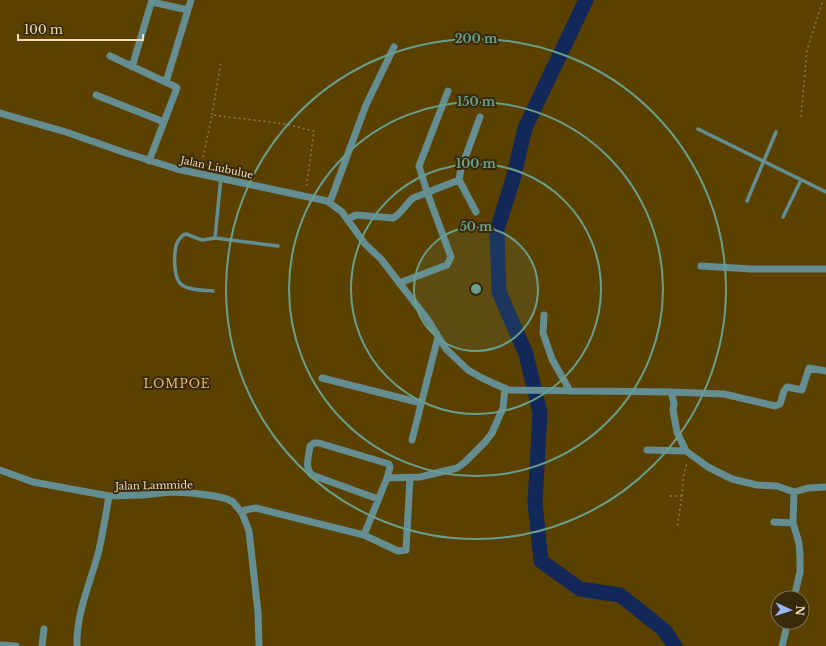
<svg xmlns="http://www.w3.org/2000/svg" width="826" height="646" viewBox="0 0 826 646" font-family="'Libre Baskerville',serif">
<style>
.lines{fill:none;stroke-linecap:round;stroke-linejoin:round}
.river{stroke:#122859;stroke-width:15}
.path{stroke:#907a44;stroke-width:1.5;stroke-dasharray:2 3;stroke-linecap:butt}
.service{stroke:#658e92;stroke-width:3.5}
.minor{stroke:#658e92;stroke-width:7}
.ring{fill:none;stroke:#69a08d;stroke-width:2}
.labels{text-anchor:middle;stroke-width:4;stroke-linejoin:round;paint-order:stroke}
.street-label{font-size:10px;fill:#f1dfbc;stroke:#38290a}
.quarter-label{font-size:12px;letter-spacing:1px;fill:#dfba71;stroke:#38290a}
.centre{fill:#69a08d;stroke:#38290a;stroke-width:2}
.ring-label{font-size:12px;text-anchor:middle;font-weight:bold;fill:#69a08d;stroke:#38290a;stroke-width:4;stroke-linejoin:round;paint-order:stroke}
</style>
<rect width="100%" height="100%" fill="#5a4100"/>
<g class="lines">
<path class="river" d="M586,0l-61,128 -12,51 -16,51 2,62 27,62 14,59 -5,90 6,58 39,28 40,6 44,35 11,16"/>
<path class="path" d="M212,115l9,-54
M801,117l6,-67 16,-50
M201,167l11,-52 74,9 28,7 -8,58
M670,496h12l-5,33
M682,496l1,-17 4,-17"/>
<path class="service" d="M698,129l128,63
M747,201l29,-69
M783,217l18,-37
M215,238l6,-61
M213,291c-10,-1 -22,0 -31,-6 -9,-6 -8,-30 -6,-39 1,-4 4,-8 7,-11l3,-1 16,6 13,-2 63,8"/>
<path class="minor" d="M152,2l36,8
M110,56l64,30 3,2 -28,73
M132,67l20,-67
M166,82l25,-82
M96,95l68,27
M0,113l66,19 57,20 54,17 150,32 15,11 23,32 16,15 47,61 18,29 22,21 14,8 26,12 163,2 3,11 -1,7 4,22 9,19 22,16 24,12 25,6 20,1 17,6 14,-4 18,-1
M330,202l36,-97 28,-58
M476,212l-17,-32 2,-11 19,-52
M348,219l8,-4 37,3c8,-4 13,-14 20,-20l46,-18
M701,266l51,3h74
M399,283l48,-18 4,-8 -24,-65 -8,-26 29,-75
M544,315l-1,18 9,26 18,32
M322,378l99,25
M671,392l53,2 51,12 5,-2 4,-13 3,-4 15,3 7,-22 17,3
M412,440l26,-103
M647,450l39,1
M0,470l33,12 76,14 33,-1 29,-3 20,1 24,3 12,3 6,3 9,11 7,18 9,81 1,34
M378,499l-66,-24c-8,-7 -3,-19 -2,-29l4,-3h5l70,21 1,3 -3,11
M242,513l3,-3 11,-2 108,27 23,-57 33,-1 37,-9 7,-5 21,-21 7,-9 11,-25 2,-20
M774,522l19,1
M364,535l34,16 8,-1 4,-72
M794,598l6,-26v-16l-1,-13 -6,-20 1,-31
M0,645l16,1
M42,646l2,-17
M77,646c-1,-34 14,-64 22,-96 4,-18 7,-36 10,-54
M782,646l6,-24"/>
</g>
<circle cx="476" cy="289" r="62" fill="#69a08d" fill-opacity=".12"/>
<g class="ring">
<circle cx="476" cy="289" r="62"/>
<circle cx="476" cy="289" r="125"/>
<circle cx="476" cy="289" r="187"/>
<circle cx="476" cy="289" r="250"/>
</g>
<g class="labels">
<g class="street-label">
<text transform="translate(217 167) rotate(12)" y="4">Jalan Liubulue</text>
<text transform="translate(154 485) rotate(-1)" y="4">Jalan Lammide</text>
</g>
<g class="quarter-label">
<text x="177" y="388">LOMPOE</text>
</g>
</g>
<circle cx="476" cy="289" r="6" class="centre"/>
<g class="ring-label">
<text x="476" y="43">200 m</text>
<text x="476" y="106">150 m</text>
<text x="476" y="168">100 m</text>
<text x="476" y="231">50 m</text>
</g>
<g transform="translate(790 610) rotate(93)"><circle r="19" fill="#38290a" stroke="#827251"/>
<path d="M0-3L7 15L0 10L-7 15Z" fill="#94b7fd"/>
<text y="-6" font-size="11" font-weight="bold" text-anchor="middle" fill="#f1dfbc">N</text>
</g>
<path d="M18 34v6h125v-6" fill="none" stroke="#f1dfbc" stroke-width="2"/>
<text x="24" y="34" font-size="12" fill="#f1dfbc" stroke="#38290a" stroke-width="3" paint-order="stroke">100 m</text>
</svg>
